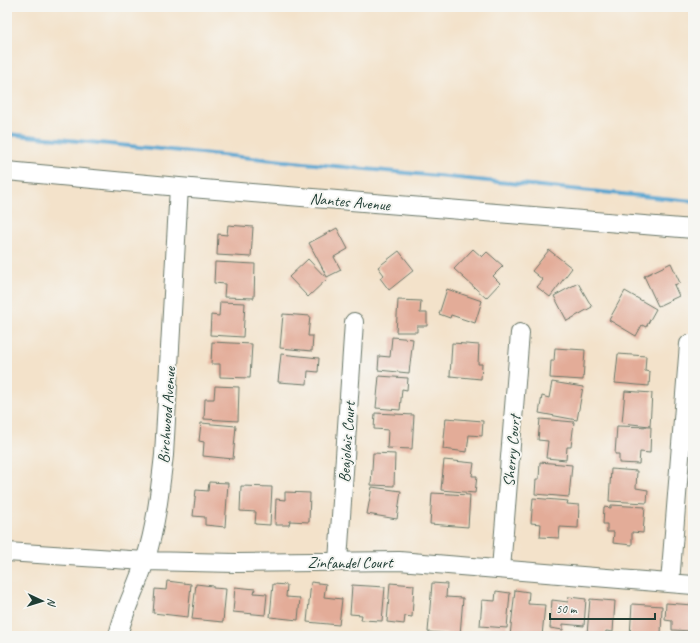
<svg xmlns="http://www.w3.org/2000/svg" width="700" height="643" viewBox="0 0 700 643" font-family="Caveat,sans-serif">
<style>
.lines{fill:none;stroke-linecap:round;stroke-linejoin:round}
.stream{stroke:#55a3cf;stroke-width:4}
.building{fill:#e3ac98}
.minor-casing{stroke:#697768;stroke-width:20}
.minor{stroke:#fff;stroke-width:18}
.labels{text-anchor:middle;stroke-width:4;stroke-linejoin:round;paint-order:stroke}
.street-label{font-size:16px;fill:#1f3d34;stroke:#f6f6f2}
</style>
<rect width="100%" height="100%" fill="#f6f6f2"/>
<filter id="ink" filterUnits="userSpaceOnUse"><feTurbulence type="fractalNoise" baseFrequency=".025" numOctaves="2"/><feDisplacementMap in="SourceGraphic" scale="8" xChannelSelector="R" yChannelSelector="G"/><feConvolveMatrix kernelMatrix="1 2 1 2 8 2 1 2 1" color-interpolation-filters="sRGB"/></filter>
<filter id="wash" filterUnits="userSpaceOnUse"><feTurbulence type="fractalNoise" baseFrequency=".012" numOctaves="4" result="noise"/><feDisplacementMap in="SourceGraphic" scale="16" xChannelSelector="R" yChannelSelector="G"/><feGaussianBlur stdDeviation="0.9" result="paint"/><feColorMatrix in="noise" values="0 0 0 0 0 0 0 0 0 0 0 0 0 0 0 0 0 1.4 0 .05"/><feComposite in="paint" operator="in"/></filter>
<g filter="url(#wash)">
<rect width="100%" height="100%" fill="#f3e2ca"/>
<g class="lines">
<path class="stream" d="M7,134l686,67"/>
</g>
<g id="blocks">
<path class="building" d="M228,225l25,2 -2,30 -34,-2 1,-21 9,1z
M337,228l11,21 -14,8 7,13 -14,7 -18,-34z
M473,249l9,8 5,-5 16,14 -10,10 7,7 -14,15 -32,-29z
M549,250l23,18 -22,29 -13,-10 6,-7 -11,-9z
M399,251l15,19 -25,20 -9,-12 4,-3 -6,-8z
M308,259l19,20 -19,18 -19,-20z
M215,262l40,2 -1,34 -30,-1 1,-13 -11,-1z
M671,263l9,20 -6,2 5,11 -21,10 -14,-30z
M578,283l14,24 -25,14 -13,-25z
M447,289l35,12 -7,22 -24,-8 -1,3 -11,-4z
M625,291l31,18 -10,18 -4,-2 -6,11 -27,-16z
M398,300l23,1 -1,12h7v13h-10v6h-21z
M220,302l25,1 -2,34 -33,-2 1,-20 8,1z
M283,314l27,2 -2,20h5l-1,15 -32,-3z
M392,337l21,2 -4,34 -31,-3 1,-14 11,1z
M212,342l40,2 -2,34 -30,-1v-13h-9z
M452,343l27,2 -1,19h4l-1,15 -31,-3z
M555,348l30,2 -2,30 -33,-2 1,-17h3z
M281,354l38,4 -1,14 -10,-1 -1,13 -29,-2z
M618,354l28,2 -1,15 5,1 -1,14 -34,-3z
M379,376l29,2 -1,12 -5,-1 -2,21 -24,-2z
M552,382l31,5 -6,33 -38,-7 3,-17 7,2z
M215,386l24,1 -1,34 -34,-2 1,-20h9z
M625,391l27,2 -2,33 -28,-3z
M375,413l39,2 -2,34 -25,-1 1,-18 -14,-1z
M446,418l37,3 -1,15 -13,-1 -2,17 -24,-3z
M540,419l34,3 -3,25h-4l-1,13 -20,-2 2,-17 -10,-1z
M201,423l35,3 -3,33 -30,-3 1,-14 -5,-1z
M617,426l34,1 -1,26 -10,-1 -1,12 -20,-1v-9h-4z
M373,453l22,1 -1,32 -23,-1z
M444,460l30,3 -2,13h5l-2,17 -34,-3z
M540,462l32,3 -3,32 -34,-3 1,-15h3z
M611,469l26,2 -1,17 12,2 -1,13 -38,-2z
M209,482l19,1 -3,44 -20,-2v-8l-12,-1 3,-26 12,1z
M241,486l31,1 -2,38 -15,-1 1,-12 -16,-1z
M372,487l29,4 -4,28 -30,-5z
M285,492l25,1 -1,29 -19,-1 -1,4h-14l1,-26 9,1z
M432,493l38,2 -2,32 -38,-3z
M533,498l35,3 -1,3 12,1 -1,23 -18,-1 -1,11 -19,-1 1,-13 -10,-1z
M611,505l34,2 -2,26 -11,-1v13l-19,-2 1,-11h-7v-8h-4l1,-17 7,1z
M167,581l24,3 -3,33 -35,-4 2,-24 11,1z
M311,582l15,2 -2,13 18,2 -3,26 -32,-3z
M390,583l24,2 -2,32 -7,-1 -1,8 -17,-2z
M432,583l15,1 -1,13 17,1 -3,37 -32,-3z
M196,584l17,2v2l13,1 -3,33 -31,-3z
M273,584l14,1 -1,12 14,1 -2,22 -28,-3z
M352,585l33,2 -3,34 -21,-1 1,-5 -12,-1z
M235,587l20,2 -1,4 13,1 -2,21 -32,-3z
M515,590l14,2 -1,12 17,1 -3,31h-32z
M496,591l14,2 -3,35 -27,-2 2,-26 13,1z
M569,597l17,2 -2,27 -21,-2v6l-13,-2 2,-28 16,2z
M590,599l25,2 -2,31 -7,-1 -1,5 -18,-2z
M666,603l27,2v26l-21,-1v-9l-7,-1z
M632,604l30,2 -1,30h-31z"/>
</g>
</g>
<g filter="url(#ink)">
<use href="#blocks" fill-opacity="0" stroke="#697768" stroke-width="1"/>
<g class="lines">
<defs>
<path id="minor" d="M7,171l172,16 514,42
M7,552l138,9 91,2 163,-2 294,24
M338,561l16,-239
M501,569l19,-236
M670,583l19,-239
M118,636c6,-27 19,-49 27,-75 11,-34 15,-71 19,-106l15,-268"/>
</defs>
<use href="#minor" class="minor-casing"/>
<use href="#minor" class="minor"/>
</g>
</g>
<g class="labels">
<g class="street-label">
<text transform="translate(350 201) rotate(5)" y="6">Nantes Avenue</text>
<text transform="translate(166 415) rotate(-86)" y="6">Birchwood Avenue</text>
<text transform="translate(346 442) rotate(-86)" y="6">Beajolais Court</text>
<text transform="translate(511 451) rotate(-85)" y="6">Sherry Court</text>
<text x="350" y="568">Zinfandel Court</text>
</g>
</g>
<rect width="700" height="643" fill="none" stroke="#f6f6f2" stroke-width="24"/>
<g transform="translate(42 601) rotate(94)" stroke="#f6f6f2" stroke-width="3" paint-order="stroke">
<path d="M0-3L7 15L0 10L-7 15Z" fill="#1f3d34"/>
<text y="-6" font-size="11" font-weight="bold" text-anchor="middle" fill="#1f3d34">N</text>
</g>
<path d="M550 613v6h105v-6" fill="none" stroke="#1f3d34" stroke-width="2"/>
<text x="556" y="613" font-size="12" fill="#1f3d34" stroke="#f6f6f2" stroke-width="3" paint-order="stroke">50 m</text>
</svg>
